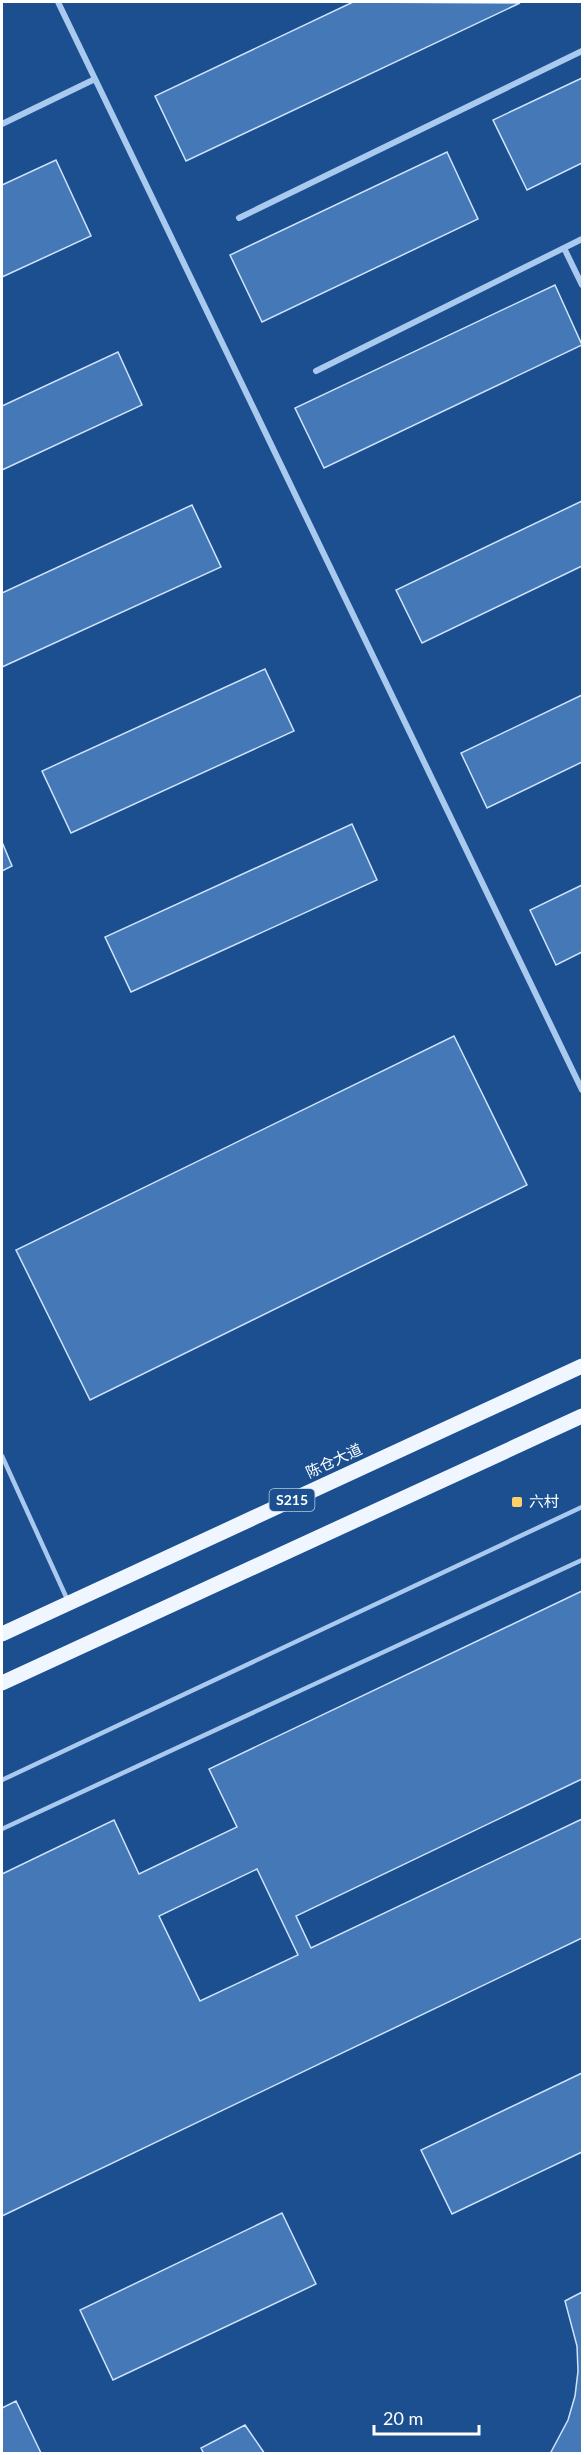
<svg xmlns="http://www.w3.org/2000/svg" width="584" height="2455" viewBox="0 0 584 2455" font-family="Lato,'Noto Sans SC',sans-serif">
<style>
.building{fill:#4478b7;stroke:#cfe3fa;stroke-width:1.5;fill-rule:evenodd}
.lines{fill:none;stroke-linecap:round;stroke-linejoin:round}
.service{stroke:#a9c9ee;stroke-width:4.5}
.minor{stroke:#a9c9ee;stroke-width:6}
.primary{stroke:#f0f6ff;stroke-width:15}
.poi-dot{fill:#ffd166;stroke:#1b4f8f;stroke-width:2}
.labels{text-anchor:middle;stroke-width:4.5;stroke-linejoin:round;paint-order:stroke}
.shield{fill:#1b4f8f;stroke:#bbcadd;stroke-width:1.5}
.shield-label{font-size:14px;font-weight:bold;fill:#fff}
.street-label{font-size:15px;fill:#fff;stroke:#1b4f8f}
.poi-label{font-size:15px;fill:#fff;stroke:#1b4f8f;text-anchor:start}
</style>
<rect width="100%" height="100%" fill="#1b4f8f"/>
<path class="building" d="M353,2l167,1 -334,158 -31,-65z
M582,78v85l-55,27 -34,-70z
M447,152l31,67 -216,103 -32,-67z
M56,160l35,76 -89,41v-92z
M555,285l27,60 -258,123 -29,-60z
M118,352l24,53 -140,65v-64z
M582,501v65l-160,77 -26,-53z
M192,505l29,62 -219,100v-74z
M265,669l29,62 -223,102 -29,-62z
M582,695v67l-95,46 -26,-55z
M352,824l25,56 -246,112 -26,-55z
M2,842l10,24 -10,5z
M582,885v67l-26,13 -26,-55z
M454,1036l73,149 -437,215 -74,-150z
M582,1591v188l-286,137 15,32 271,-129v119l-580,278v-342l112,-54 25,54 98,-47 -28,-58zM257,1869l41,86 -98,46 -41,-85z
M582,2073v79l-130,62 -31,-64z
M282,2213l34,71 -203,96 -33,-70z
M582,2292v162h-32l18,-34 7,-24 3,-25 -1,-25 -12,-45z
M16,2401l25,52 -1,1h-38v-46z
M245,2425l20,29h-61l-3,-6z"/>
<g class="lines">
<path class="service" d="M2,1456l66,145
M2,1780l580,-273
M2,1829l580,-269"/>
<path class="minor" d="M58,2l524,1088
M2,124l93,-45
M239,218l343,-167
M564,248l18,37
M316,371l266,-132"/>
<path class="primary" d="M2,1634l580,-268
M2,1683l580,-267"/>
</g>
<rect class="poi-dot" x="511" y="1496" width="12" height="12" rx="3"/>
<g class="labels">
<rect class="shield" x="269.5" y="1489" width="45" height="22" rx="4.5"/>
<g class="shield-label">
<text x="292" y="1505">S215</text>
</g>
<g class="street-label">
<text transform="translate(334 1461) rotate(-25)" y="5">陈仓大道</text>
</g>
<g class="poi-label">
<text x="529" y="1507">六村</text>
</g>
</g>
<rect width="584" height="2455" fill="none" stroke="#ffffff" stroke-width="6"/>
<path d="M374 2425v9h105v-9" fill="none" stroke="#ffffff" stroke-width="3"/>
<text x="383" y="2425" font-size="18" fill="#ffffff" stroke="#1b4f8f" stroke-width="4.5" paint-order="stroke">20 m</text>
</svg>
